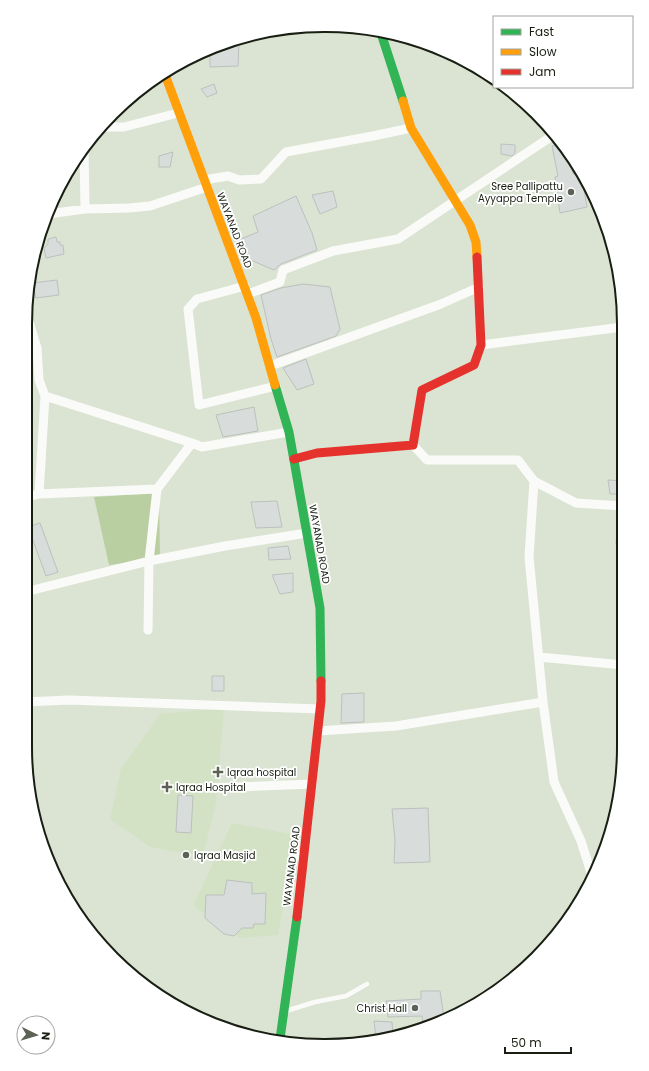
<svg xmlns="http://www.w3.org/2000/svg" width="649" height="1071" viewBox="0 0 649 1071" font-family="Poppins,sans-serif">
<style>
.built{fill:#d3e2c4}
.green{fill:#b9cfa2}
.building{fill:#d8dddb;stroke:#bcc0be}
.lines{fill:none;stroke-linecap:round;stroke-linejoin:round}
.lane{stroke:#fafbf8;stroke-width:4.5}
.street{stroke:#fafbf8;stroke-width:9}
.fast{stroke:#30b455;stroke-width:9}
.slow{stroke:#ff9f0a;stroke-width:9}
.jam{stroke:#e5322d;stroke-width:9}
.poi-dot{fill:#5c6355;stroke:#fff;stroke-width:1.5}
.labels{text-anchor:middle;stroke-width:3.5;stroke-linejoin:round;paint-order:stroke}
.poi-label{font-size:10px;fill:#181e12;stroke:#fff;text-anchor:start}
.street-label{font-size:10px;fill:#181e12;stroke:#fff}
.rim{fill:none;stroke:#181e12;stroke-width:2}
</style>
<rect width="100%" height="100%" fill="#dbe4d2"/>
<path class="built" d="M224,708l-8,95 -13,53 -53,-9 -40,-28 11,-50 39,-55z
M232,823l64,12 -18,100 -38,3 -47,-32z"/>
<path class="green" d="M159,493l1,65 -51,7 -15,-68z"/>
<path class="building" d="M239,42l-1,24 -28,1v-19l16,-5z
M214,84l3,9 -10,4 -6,-8z
M501,144l14,1v8l-3,3 -11,-2z
M562,144l6,9 5,21 8,-1 6,34 -27,6 -5,-36 3,-1 -6,-30z
M173,152l-3,15h-11v-11z
M333,191l4,16 -17,7 -8,-19z
M296,196l16,37 5,17 -36,14 -7,6 -21,-9 -6,-7 -5,2 -6,-15 22,-9 -5,-16z
M56,237l1,5h3v3h3l1,9 -18,4 -2,-10 4,-4v-5z
M57,280l2,15 -23,3 -4,-15z
M303,284l27,3 10,42 -4,7 -59,21 -6,-18 -10,-44 20,-7z
M306,359l8,25 -17,6 -14,-22z
M254,407l4,24 -35,6 -7,-22z
M608,480l15,1v9h-6v4h-7z
M277,501l5,26 -26,1 -5,-26z
M618,519h5v25h-7z
M40,523l18,49 -12,4 -18,-49z
M288,546l3,13 -22,1 -1,-12z
M293,573v19l-13,2 -8,-19z
M212,676h12v15h-12z
M364,693v29l-23,1 1,-29z
M178,795l15,1 -2,37 -15,-1z
M428,808l2,54 -36,1 1,-22 -3,-32z
M227,880l25,3v11l14,-1 -1,31h-11l-1,4h-11l-8,8 -10,-2 -19,-16 1,-23h18z
M421,991h19l4,26 -20,12 -2,-13 -34,1 -2,-16 35,-2z
M374,1021l18,1 1,13 -17,3z"/>
<g class="lines">
<path class="lane" d="M286,1011l29,-9 31,-6 21,-12"/>
<path class="street" d="M101,127h23l54,-14
M84,147l1,62
M204,180l24,-4 11,4 22,-1 25,-27 87,-16 38,-8
M48,214l37,-5 44,-1 21,-2 57,-19
M245,286l-48,13 -9,10 11,96 77,-19
M248,294l32,-12 3,-12 50,-19 65,-12 157,-105
M26,312l11,36 2,32 6,16 -6,98
M481,345l142,-18
M270,366l171,-62 38,-17
M45,396l147,47 -35,46 -8,72 -1,69
M192,443l10,4 87,-15
M413,445l14,15h91l16,21 42,22 47,3
M534,481l-5,76 14,145 11,80 27,59 11,35
M25,497l14,-3 118,-5
M25,592l124,-31 76,-15 82,-13
M539,657l84,8
M25,702l44,-2 251,9
M318,731l78,-5 147,-24
M208,788l104,-4
M293,856h7l3,3"/>
<path class="fast" d="M380,30l23,71
M275,385l14,47 31,176 1,73
M280,1039l17,-122"/>
<path class="slow" d="M164,72l92,246 19,67
M403,101l8,27 59,97 6,17 1,15"/>
<path class="jam" d="M294,459l23,-6 96,-8 9,-55 52,-25 7,-20 -4,-88
M297,917l24,-216v-20"/>
</g>
<g class="poi-dot">
<circle cx="571" cy="192" r="4"/>
<path d="M216 766h4v4h4v4h-4v4h-4v-4h-4v-4h4z"/>
<path d="M165 781h4v4h4v4h-4v4h-4v-4h-4v-4h4z"/>
<circle cx="186" cy="855" r="4"/>
<circle cx="415" cy="1008" r="4"/>
</g>
<g class="labels">
<g class="poi-label">
<text x="563" y="190" text-anchor="end">Sree Pallipattu<tspan x="563" dy="12">Ayyappa Temple</tspan></text>
<text x="227" y="776">Iqraa hospital</text>
<text x="176" y="791">Iqraa Hospital</text>
<text x="194" y="859">Iqraa Masjid</text>
<text x="407" y="1012" text-anchor="end">Christ Hall</text>
</g>
<g class="street-label">
<text transform="translate(235 230) rotate(69)" y="4">WAYANAD ROAD</text>
<text transform="translate(320 544) rotate(80)" y="4">WAYANAD ROAD</text>
<text transform="translate(291 866) rotate(-83)" y="4">WAYANAD ROAD</text>
</g>
</g>
<path d="M0 0H649V1071H0ZM324 32H325A292 292 0 0 1 617 324V747A292 292 0 0 1 325 1039H324A292 292 0 0 1 32 747V324A292 292 0 0 1 324 32Z" fill="#fff" fill-rule="evenodd"/>
<path class="rim" d="M324 32H325A292 292 0 0 1 617 324V747A292 292 0 0 1 325 1039H324A292 292 0 0 1 32 747V324A292 292 0 0 1 324 32Z"/>
<rect x="493" y="16" width="140" height="72" fill="#ffffff" stroke="#a3a5a0"/>
<rect x="501" y="29" width="20" height="6" fill="#30b455" stroke="#a3a5a0"/>
<text x="529" y="36" font-size="12" fill="#181e12">Fast</text>
<rect x="501" y="49" width="20" height="6" fill="#ff9f0a" stroke="#a3a5a0"/>
<text x="529" y="56" font-size="12" fill="#181e12">Slow</text>
<rect x="501" y="69" width="20" height="6" fill="#e5322d" stroke="#a3a5a0"/>
<text x="529" y="76" font-size="12" fill="#181e12">Jam</text>
<g transform="translate(36 1035) rotate(95)"><circle r="19" fill="#ffffff" stroke="#a3a5a0"/>
<path d="M0-3L7 15L0 10L-7 15Z" fill="#5c6355"/>
<text y="-6" font-size="11" font-weight="bold" text-anchor="middle" fill="#181e12">N</text>
</g>
<path d="M505 1047v6h66v-6" fill="none" stroke="#181e12" stroke-width="2"/>
<text x="511" y="1047" font-size="12" fill="#181e12" stroke="#ffffff" stroke-width="3" paint-order="stroke">50 m</text>
</svg>
